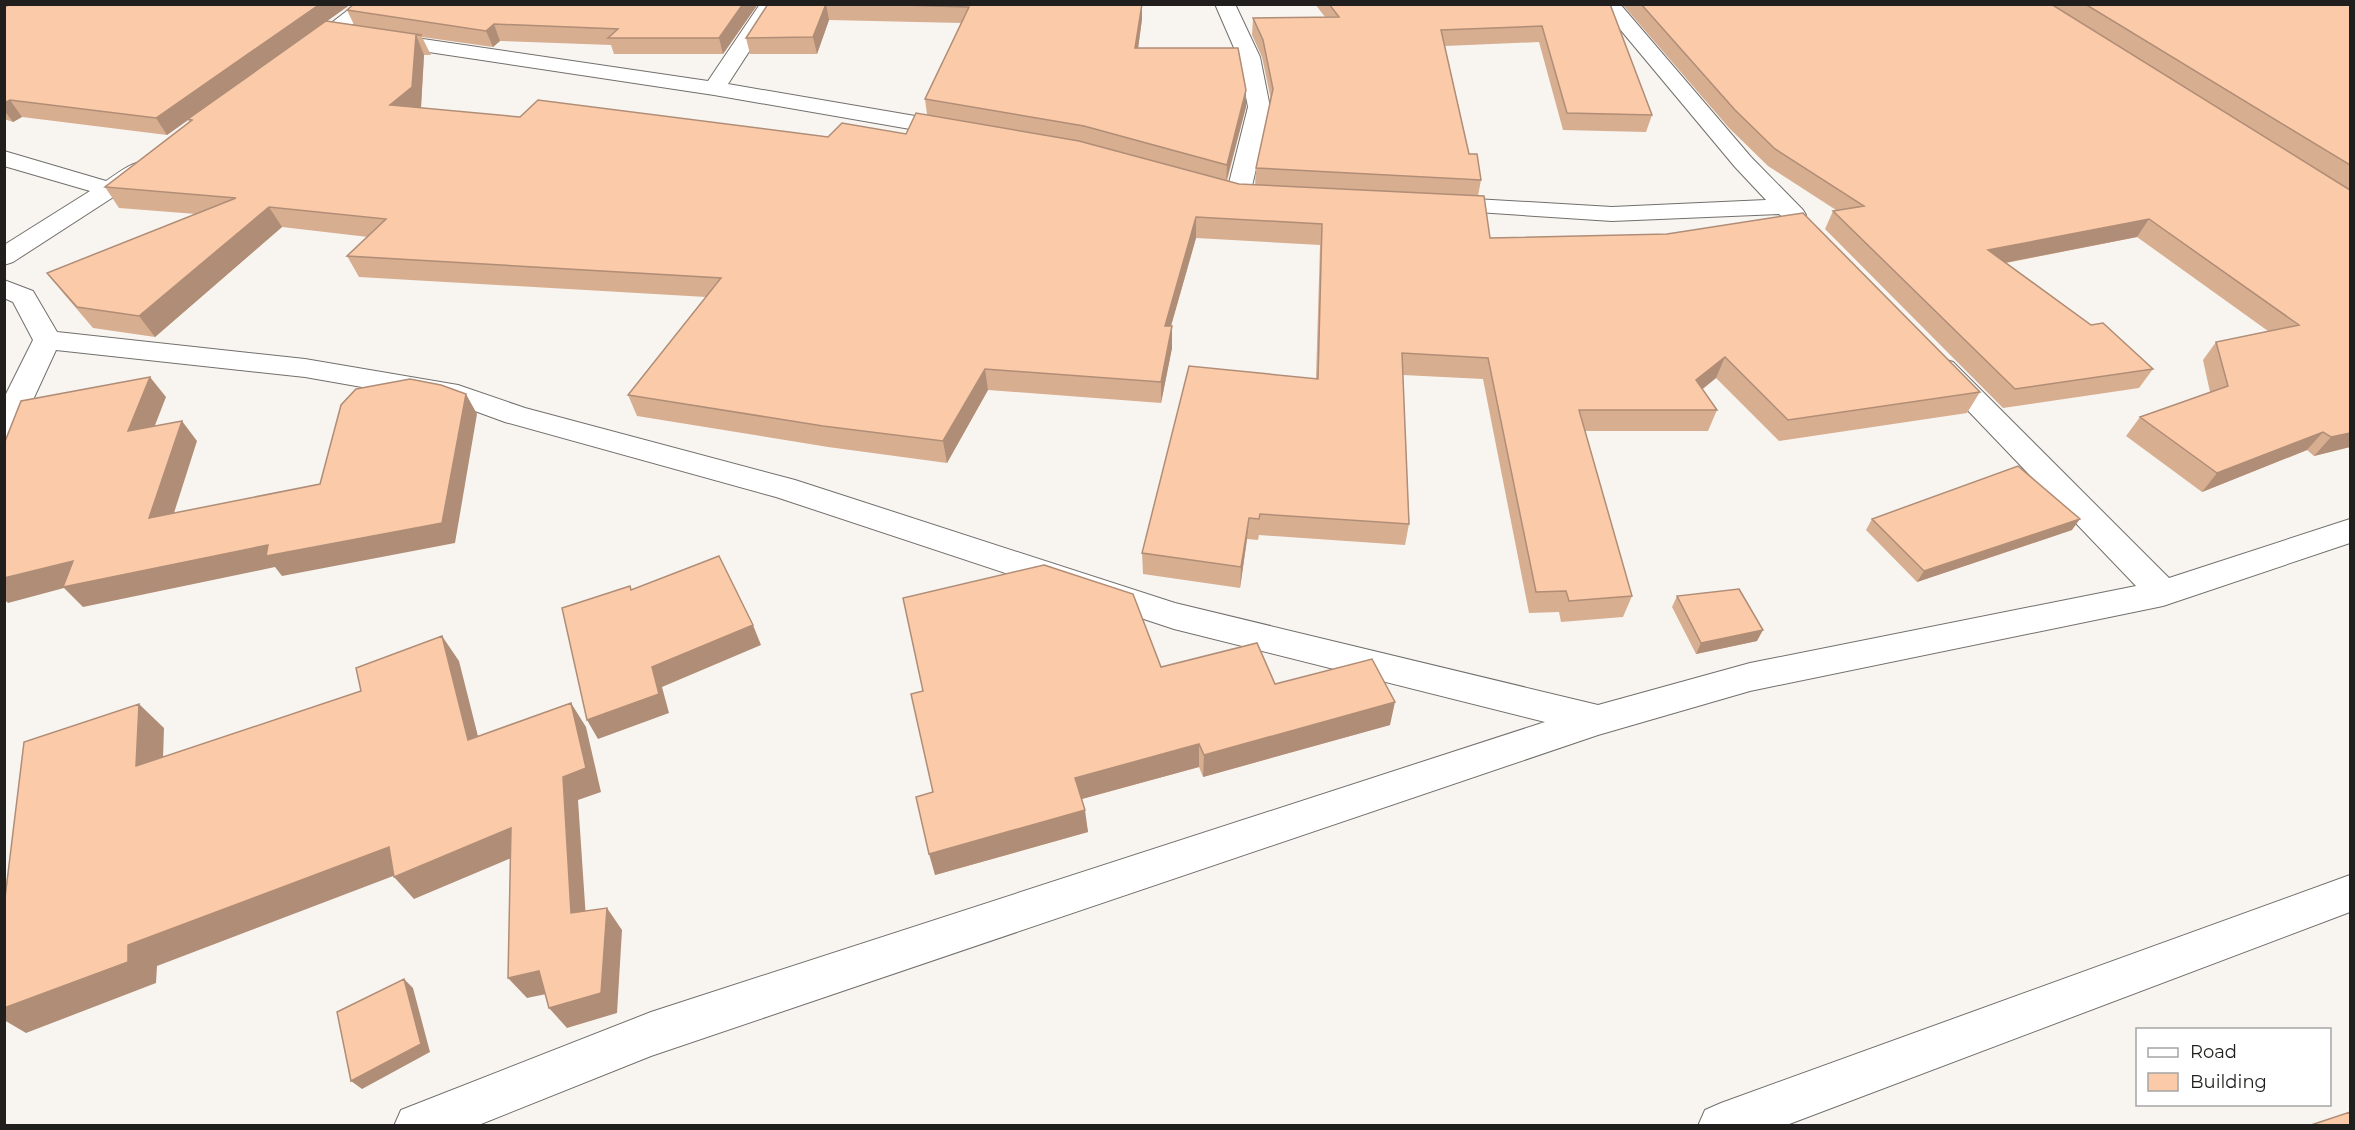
<svg xmlns="http://www.w3.org/2000/svg" width="2355" height="1130" viewBox="0 0 2355 1130" font-family="Montserrat,sans-serif">
<style>
.lines{fill:none;stroke-linecap:round;stroke-linejoin:round}
.street-casing{stroke:#726f6c;stroke-width:2}
.street{fill:#fff;fill-rule:evenodd}
.wall{fill:#d8ae91}
.shaded-wall{fill:#b08d76}
.building{fill:#fbcaa9;stroke:#b08d76;stroke-width:1.5}
</style>
<rect width="100%" height="100%" fill="#f8f5f1"/>
<g class="lines">
<defs>
<path id="street" d="M356,4h23l-64,50 -7,2 -7,-2 -4,-4 4,-4z
M760,4h20l-52,80 228,39 8,2 3,5 -3,5 -8,2 -242,-42 -332,-50 -7,-2 -3,-4 3,-4 7,-2 326,48z
M1215,4h20l25,53 10,50 -20,88 -3,5 -9,2 -9,-2 -3,-5 22,-88 -10,-50z
M1599,4h21l131,153 52,53 3,5 -3,5c-11,3 -16,2 -24,-6l-167,7 -180,-12 -3,-5 3,-5 9,-2 171,10 154,-7 -31,-33z
M4,151l102,30c14,-9 29,-23 46,-19l4,5 -4,5 -139,90 -9,3v-20l86,-54 -86,-25z
M4,280l29,11 24,41 248,27 153,26 67,23 270,72 380,123 423,102 152,-42 386,-77 -203,-212 -4,-6 4,-6 10,-3 10,3 216,216 181,-59v24l-187,63 -413,85 -152,44 -947,321 -175,70h-82l7,-16 250,-98 894,-290 -371,-93 -398,-132 -271,-75 -52,-19 -148,-26 -249,-27 -37,80 -4,7 -11,3v-42l29,-58 -20,-38 -9,-4z
M2350,875v37l-566,214h-86l7,-16 16,-7z"/>
</defs>
<use href="#street" class="street-casing"/>
<use href="#street" class="street"/>
</g>
<path class="wall" d="M11,4h340l-24,17 27,4 -7,-15 411,-6 -35,50h-109l-3,-9 -111,-4 -7,6 -71,-10 9,18h-7l-3,52 -1,1 100,9 308,20 78,-3 21,-19 -2,-16 36,-76 -132,-3 -12,34h-67l-4,-16 22,-34h374v15l-4,29 108,59 -19,74 12,3 16,1 1,-17 15,-68 -9,-43 -10,-22 1,-17 72,-1 -10,-13h295l42,111 -6,17 -83,-2 -24,-88 -94,4 24,108 12,26 -3,16 12,42 490,154 -13,21 -188,28 -63,-63 -14,11 15,21 -9,21h-123l47,165 -9,21 -62,5 -2,-10 -30,1 -46,-234 -80,-4 6,149 -4,21 -146,-10 -1,5 -11,-1 -7,49 -97,-14 -1,-21 174,-175 4,-133 -124,-7 -25,88 1,22 -11,55 -173,-13 -41,73 -119,-16 -191,-31 -9,-21 78,-98 -347,-20 -12,-21 21,-19 -86,-10 -127,110 -62,-9 -29,-34 -17,-21 149,-59 -77,-6 -14,-21 84,-65 -1,-2 -21,15 -145,-18 -9,5 -9,-3v-112z
M1622,4h728v443l-36,9 -7,-6 -105,42 -76,-56 14,-19 70,-25 -7,-32 13,-18 52,-11 -131,-94 -131,26 147,106 -14,19 -136,20 -178,-179 8,-18 3,-1 -68,-44 -39,-38z
M1872,519l200,11 -155,52 -51,-52z
M1677,596l80,45 -61,13 -24,-47z
M1161,667l114,17 115,41 -187,52 -4,-10 -117,32 6,33 -153,43 -2,-83z"/>
<path class="shaded-wall" d="M320,4h31l-161,115h-2v1l-21,15 -11,-17z
M743,4h15l-35,50 -4,-16z
M826,4l3,16 -12,34 -4,-17z
M1142,4v15l-6,45 -1,-16z
M494,24l6,17 -7,6 -7,-16z
M416,35l8,20 -3,52 -22,18 -9,-20z
M1246,90v17l-20,75 1,-17z
M10,100l12,17 -9,5 -9,-12v-7z
M269,207l13,20 -127,110 -16,-21z
M1196,217v21l-31,109v-21z
M2149,219l-12,18 -159,31 10,-18z
M1172,326v22l-11,55v-21z
M1725,357l-9,21 -28,23 8,-21z
M985,369l3,21 -41,73 -4,-22z
M150,377l16,20 -21,54 -17,-20z
M466,394l11,20 -22,129 -173,33 -7,-9 -192,40 -19,-19 -56,15 -4,-4v-21l69,-17 195,-16z
M182,421l15,20 -31,97 -17,-20z
M2323,432l-16,18 -105,42 15,-19z
M2350,433v14l-36,9 17,-19z
M1249,518l-2,21 -7,49 1,-21z
M2080,519l-8,11 -155,52 7,-11z
M753,625l8,20 -99,42 7,26 -71,26 -11,-19 65,-53z
M1763,630l-6,11 -61,13 5,-11z
M442,636l17,25 26,103 -17,-24z
M1395,702l-5,23 -187,52 1,-22z
M571,703l15,24 15,65 -23,8 9,134 -16,-21 -8,-136z
M139,704l25,24 -2,62 -26,-24z
M1199,744v23l-121,33 -3,-22z
M1085,810l3,22 -153,43 -6,-21z
M511,828l17,23 -114,48 -20,-22z
M389,847l20,23 -252,96 -1,17 -130,50 -22,-13v-12l124,-63z
M607,908l15,22 -5,83 -50,15 -18,-20z
M539,971l17,21 -29,6 -19,-20z
M404,979l9,9 17,64 -68,37 -11,-8z"/>
<path class="building" d="M11,4h309l-164,114 -146,-18 -6,3v-96z
M354,4h389l-24,34h-111l10,-9 -124,-5 -8,7 -139,-21z
M768,4h58l-13,33 -67,1z
M862,4h280l-7,44h103l8,42 -19,75 -143,-39 -159,-27 44,-92z
M1329,4h281l42,111 -85,-2 -25,-87 -101,4 28,124h8l4,26 -225,-12 17,-79 -10,-49 -10,-22 86,-1z
M1641,4h410l299,186v243l-19,4 -8,-5 -106,41 -77,-56 88,-31 -12,-44 83,-17 -150,-106 -161,31 103,75 12,-2 50,46 -138,20 -182,-178 31,-5 -89,-57 -40,-39z
M2085,4h265v161z
M326,21l96,14h-6l-4,52 -22,18 130,12 18,-17 290,37 14,-14 64,11 10,-21 163,28 160,43 245,12 6,42 177,-4 136,-21 177,179 -192,28 -63,-63 -29,23 21,30h-138l53,186 -63,5 -3,-10 -30,1 -48,-234 -86,-5 7,171 -149,-10 -1,5 -10,-1 -8,49 -99,-14 47,-187 129,13 4,-155 -126,-7 -31,109h7l-11,56 -176,-13 -42,72 -120,-15 -195,-31 93,-117 -374,-22 39,-37 -117,-12 -130,109 -62,-9 -30,-34 189,-75 -131,-11 87,-67 -4,-1z
M150,377l-22,54 54,-10 -33,97 171,-34 21,-79 15,-16 54,-10 31,6 25,9 -24,129 -176,33 2,-11 -205,42 10,-26 -69,17v-134l17,-43z
M2018,466l62,53 -156,52 -52,-52z
M719,556l34,69 -101,42 7,27 -72,26 -25,-112 68,-22 1,4z
M1044,565l89,29 28,73 96,-24 18,41 97,-25 23,43 -191,53 -5,-11 -124,34 10,32 -156,44 -13,-57 17,-5 -22,-98 12,-3 -20,-93z
M1739,589l24,41 -62,13 -24,-47z
M442,636l26,104 103,-37 15,65 -23,9 8,136 36,-5 -6,85 -52,15 -10,-37 -31,7 3,-150 -117,49 -5,-30 -261,98v17l-124,46v-102l20,-164 115,-38 -3,62 225,-75 -5,-23z
M404,979l17,65 -70,37 -14,-69z
M2350,1112v13h-39z"/>
<rect width="2355" height="1130" fill="none" stroke="#201f1d" stroke-width="12"/>
<rect x="2136" y="1028" width="195" height="78" fill="#ffffff" stroke="#a6a5a5" stroke-width="1.5"/>
<rect x="2148" y="1048" width="30" height="9" fill="#ffffff" stroke="#a6a5a5" stroke-width="1.5"/>
<text x="2190" y="1058" font-size="18" fill="#201f1d">Road</text>
<rect x="2148" y="1073" width="30" height="18" fill="#fbcaa9" stroke="#a6a5a5" stroke-width="1.5"/>
<text x="2190" y="1088" font-size="18" fill="#201f1d">Building</text>
</svg>
